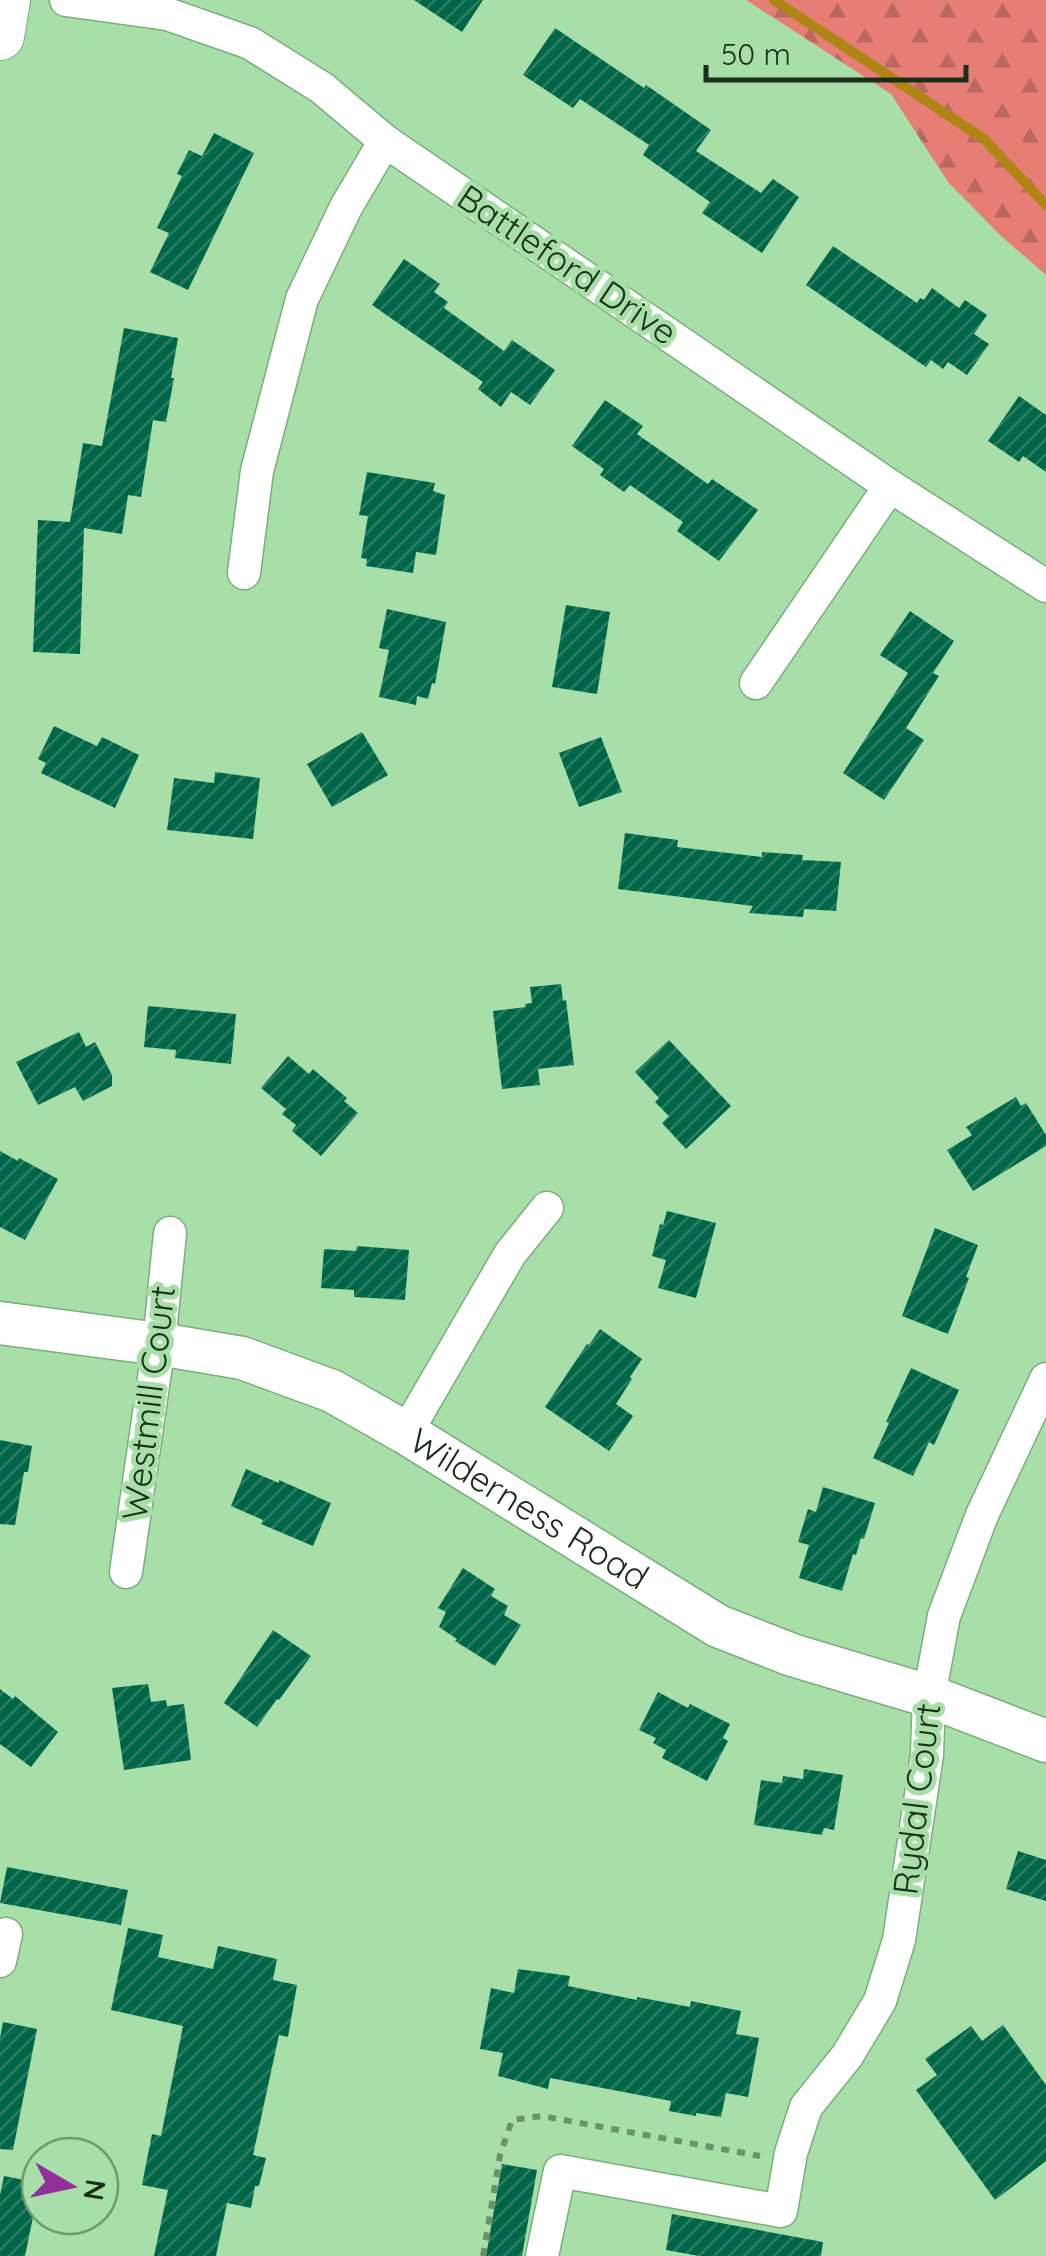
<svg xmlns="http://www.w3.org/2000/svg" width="1046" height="2256" viewBox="0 0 1046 2256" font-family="Quicksand,sans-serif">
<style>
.forest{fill:url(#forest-firs)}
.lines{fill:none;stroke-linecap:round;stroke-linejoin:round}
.stream{stroke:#af8615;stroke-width:10}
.building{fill:url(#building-hatch)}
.minor-casing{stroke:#7aaf7c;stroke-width:35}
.tertiary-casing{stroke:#7aaf7c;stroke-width:45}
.secondary-casing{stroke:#7aaf7c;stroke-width:50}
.path{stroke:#6a936b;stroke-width:6;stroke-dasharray:8 8;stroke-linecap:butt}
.minor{stroke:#fff;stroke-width:32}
.tertiary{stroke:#fff;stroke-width:42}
.secondary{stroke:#fff;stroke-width:48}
.labels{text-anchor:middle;stroke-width:10;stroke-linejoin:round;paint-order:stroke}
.street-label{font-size:35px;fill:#192f1a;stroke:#a8dfa9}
</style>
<defs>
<pattern id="forest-firs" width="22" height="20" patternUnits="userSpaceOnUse" patternTransform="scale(2.5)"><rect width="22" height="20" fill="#e67e76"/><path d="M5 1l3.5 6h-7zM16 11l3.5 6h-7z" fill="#ba6860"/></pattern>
<pattern id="building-hatch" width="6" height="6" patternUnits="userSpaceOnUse" patternTransform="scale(2.5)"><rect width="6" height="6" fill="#006648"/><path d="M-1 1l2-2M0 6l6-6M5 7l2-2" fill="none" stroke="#2e7d64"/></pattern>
</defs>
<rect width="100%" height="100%" fill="#a8dfa9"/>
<path class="forest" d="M746,0h300v275l-46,-40 -52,-53 -57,-88z"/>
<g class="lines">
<path class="stream" d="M774,0l210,139 62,66"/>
</g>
<path class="building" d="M414,0h69l-21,32z
M555,28l89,60 2,-3 65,45 -15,21 65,42 12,-14 26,18 -37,56 -60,-40 8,-11 -67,-47 6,-10 -69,-46 -7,9 -50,-33z
M214,133l40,20 -66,137 -38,-18 19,-39 -12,-5 25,-52 -5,-2 12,-24 13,6z
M833,246l84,57 3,-5 4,2 8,-12 27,20 6,-8 22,15 -13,19 15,10 -22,31 -19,-13 -5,7 -12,-9 -5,7 -120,-82z
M404,259l36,25 -6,8 14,10 -4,6 60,43 8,-11 43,30 -25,35 -19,-13 -10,15 -23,-18 5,-7 -111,-77z
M124,328l54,10 -7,40h3l-8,44 -13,-2 -12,77 -13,-2 -6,39 -38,-6 -4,126 -47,-2 5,-132 32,2 13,-79 19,3z
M1019,396l27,19v57l-23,-16 -4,6 -31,-21z
M605,400l38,26 -6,8 71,50 4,-5 46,31 -39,51 -42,-30 6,-9 -53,-37 -6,7 -24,-17 4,-6 -32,-23z
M367,472l68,11 -2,8 12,4 -9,60 -20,-3 -3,21 -47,-7 1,-7 -6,-1 7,-42 -9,-1z
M566,605l44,7 -13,82 -45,-7z
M387,609l59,13 -11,62 -3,-1 -4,16 -11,-3 -1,9 -37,-8 10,-47 -10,-2z
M910,611l44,30 -21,32 6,3 -33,52 18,12 -40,60 -41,-27 65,-100 -28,-18z
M54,726l43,20 5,-9 37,18 -24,53 -74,-35 5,-10 -8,-4z
M362,732l26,43 -56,32 -25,-43z
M601,737l21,55 -43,15 -20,-54z
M215,772l45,6 -7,61 -86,-9 7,-52 40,5z
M625,833l53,7 -1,7 85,10v-5l41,3 -1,5 39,2 -5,49 -32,-2 -1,8 -54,-4 4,-7 -135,-17z
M561,984l2,17 3,-1 8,65 -36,4 2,16 -38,4 -9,-78 33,-4 -1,-3 7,-1 -2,-16z
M148,1006l88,8 -5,50 -56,-6 1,-8 -32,-3z
M79,1032l7,15 9,-5 17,33v11l-29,15 -8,-14 -37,18 -22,-43z
M669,1040l62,66 -45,43 -24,-26 7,-7 -14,-14 4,-4 -24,-26z
M288,1056l21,18 4,-5 34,29 -3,3 14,12 -37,43 -29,-25 4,-6 -14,-11 4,-5 -25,-21z
M1016,1097l5,9 5,-3 20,32v11l-73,45 -26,-41 25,-15 -6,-8z
M0,1151l18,10 1,-3 39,21 -33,61 -25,-13z
M667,1211l49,12 -20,75 -38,-10 8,-28 -14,-4 8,-32 3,1z
M935,1228l43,17 -12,32 3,1 -21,56 -46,-18z
M357,1246l52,4 -4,50 -51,-3v-7l-33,-2 3,-39 32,2z
M600,1329l42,30 -12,18 2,2 -16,25 17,12 -24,35 -64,-44 42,-63 2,1z
M911,1368l48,22 -25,55 -5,-3 -16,34 -40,-18 16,-35 -3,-1z
M0,1440l32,6 -4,26h-4l-9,53 -15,-1z
M246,1469l33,14v-3l52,23 -18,43 -52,-22 2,-4 -32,-14z
M823,1487l52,16 -11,36 -3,-1 -5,17 -3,-1 -11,37 -43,-13 10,-33 -11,-3 10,-33 8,3z
M463,1568l32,21 -4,7 17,10 -4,9 17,10 -26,41 -40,-25 2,-2 -18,-12 7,-15 -8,-4z
M273,1630l38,26 -32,44 -2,-1 -20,28 -33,-24z
M148,1684l3,18 15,-2 1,6 17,-2 7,56 -67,10 -12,-82z
M0,1689l13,10 2,-3 43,36 -27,35 -31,-23z
M658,1692l30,16 2,-4 40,20 -7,14 5,3 -21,40 -45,-23 4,-8 -13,-7 3,-5 -17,-8z
M804,1769l39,6 -9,55 -10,-2 -2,7 -68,-10 7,-45 21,3 1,-7 20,3z
M1018,1851l28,9v41l-40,-12z
M7,1867l121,23 -7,35 -121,-22z
M128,1928l35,7 -5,22 55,12 5,-23 59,13 -4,21 24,5 -9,52 -9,-2 -26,120 13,3 -7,28h-4l-4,22 -24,-5 -11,53h-62l14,-66 -26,-5 10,-51 9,2 22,-110 -72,-16z
M518,1969l52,7 -2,10 69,14v-3l53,10 1,-6 50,10 -5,23 23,4 -11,59 -22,-4 -5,24 -25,-4v3l-27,-5 2,-10 -121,-23 -2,11 -50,-13 5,-23 -23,-4 11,-61 23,5z
M3,2022l34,7 -24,121 -13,-1v-111z
M1003,2025l43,60v76l-51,39 -79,-110 21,-15 -12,-16 46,-33 11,15z
M502,2164l35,6 -15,86h-36z
M4,2176l36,7 -15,73h-25v-61z
M672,2214l151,28 -2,14h-122l-33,-6z"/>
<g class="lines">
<defs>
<path id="minor" d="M66,0l101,14 83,29 72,45 63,53 505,345 156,100
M244,573l13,-102 45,-172 44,-92 39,-66
M756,683l134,-197
M406,1433l104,-179 37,-46
M126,1572l33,-228 11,-111
M0,1961l6,-27
M542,2256l18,-85 221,40 10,-58 15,-46 41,-51 33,-55 19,-61 28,-185 2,-59 15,-80 38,-101 64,-136"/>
<g id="tertiary">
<path id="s1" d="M0,1323l159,21 83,14 90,33 74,42 312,193 74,29 137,41 117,45"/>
</g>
<path id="secondary" d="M0,36l6,-36"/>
</defs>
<use href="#minor" class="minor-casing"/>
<use href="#tertiary" class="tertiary-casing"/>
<use href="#secondary" class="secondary-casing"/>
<path class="path" d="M483,2256l17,-101 12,-35 30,-4 218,40"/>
<use href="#minor" class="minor"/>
<use href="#tertiary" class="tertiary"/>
<use href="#secondary" class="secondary"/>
</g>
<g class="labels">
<g class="street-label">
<text transform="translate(567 265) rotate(34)" y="12">Battleford Drive</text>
<text transform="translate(149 1403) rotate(-83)" y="12">Westmill Court</text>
<text dy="12" stroke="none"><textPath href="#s1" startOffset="570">Wilderness Road</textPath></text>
<text transform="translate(917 1799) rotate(-83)" y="12">Rydal Court</text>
</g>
</g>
<g transform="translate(70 2186) rotate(99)"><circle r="48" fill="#a8dfa9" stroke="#6f9970" stroke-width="2.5"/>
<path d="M0-8L18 38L0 25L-18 38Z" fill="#923098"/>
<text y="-15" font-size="28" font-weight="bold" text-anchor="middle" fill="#192f1a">N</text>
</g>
<path d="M706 65v15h260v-15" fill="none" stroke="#192f1a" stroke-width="5"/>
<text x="721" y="65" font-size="30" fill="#192f1a" stroke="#a8dfa9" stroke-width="8" paint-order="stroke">50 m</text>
</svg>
